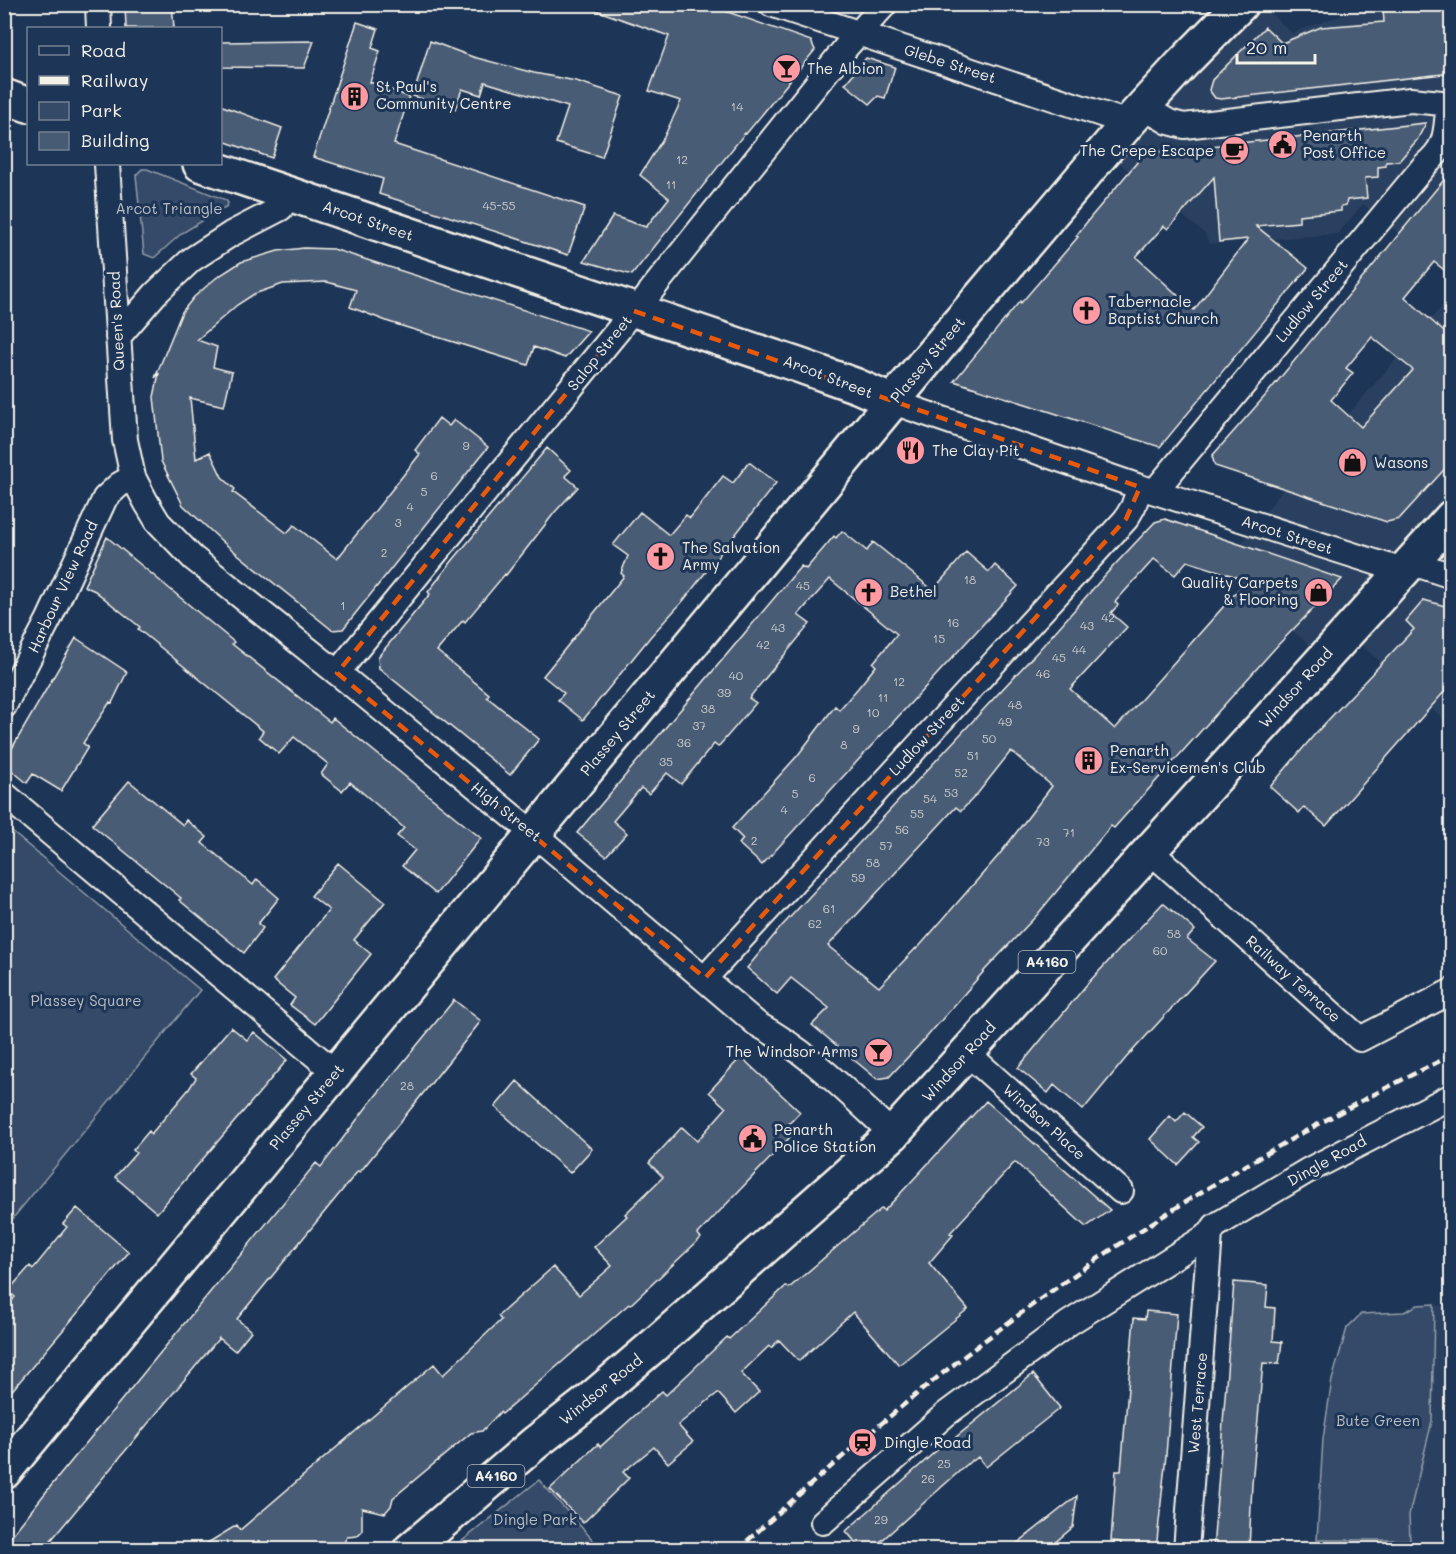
<svg xmlns="http://www.w3.org/2000/svg" width="1456" height="1554" viewBox="0 0 1456 1554" font-family="Mali,sans-serif">
<style>
.built{fill:#2a4060}
.green{fill:#354a67;stroke:#949ea8;stroke-width:1.5}
.building{fill:#485b74;stroke:#f4f1e8;stroke-width:1.5;fill-rule:evenodd}
.lines{fill:none;stroke-linecap:round;stroke-linejoin:round}
.street-casing{stroke:#f4f1e8;stroke-width:28}
.secondary-casing{stroke:#f4f1e8;stroke-width:38}
.primary-casing{stroke:#f4f1e8;stroke-width:38}
.street{stroke:#1d3557;stroke-width:24}
.secondary{stroke:#1d3557;stroke-width:33}
.primary{stroke:#1d3557;stroke-width:33}
.rail{stroke:#f4f1e8;stroke-width:4.5;stroke-dasharray:9 4.5;stroke-linecap:butt}
.marked{fill:none;stroke:#e8590c;stroke-width:4.5;stroke-dasharray:12 8;stroke-linejoin:round}
.labels{text-anchor:middle;stroke-width:6;stroke-linejoin:round;paint-order:stroke}
.number-label{font-size:12px;fill:#c9cccb}
.shield{fill:#1d3557;stroke:#b4b9bc;stroke-width:1.5}
.shield-label{font-size:14px;font-weight:bold;fill:#f4f1e8}
.street-label{font-size:15px;fill:#f4f1e8;stroke:#1d3557}
.poi-label{font-size:15px;fill:#f4f1e8;stroke:#1d3557;text-anchor:start}
.park-label{font-size:15px;fill:#bbbfc1;stroke:#1d3557}
</style>
<rect width="100%" height="100%" fill="#1d3557"/>
<filter id="ink" filterUnits="userSpaceOnUse"><feTurbulence type="fractalNoise" baseFrequency=".0167" numOctaves="2"/><feDisplacementMap in="SourceGraphic" scale="12" xChannelSelector="R" yChannelSelector="G"/><feConvolveMatrix kernelMatrix="1 2 1 2 8 2 1 2 1" color-interpolation-filters="sRGB"/></filter>
<g filter="url(#ink)">
<path class="built" d="M1241,5h21l30,28 77,-28h82v271l-88,-72 -25,30 -129,10 -4,-10 -100,-83z
M1451,296v430l-104,-94 -24,25 -97,-84 10,-12 5,-17 43,-56z
M1434,1304l17,4v241l-149,1 1,-10h107l-1,-25 23,-94z"/>
<path class="green" d="M142,169h5l79,31 2,3 -1,3 -45,27 -28,25 -10,-4 -8,-79z
M5,826l195,164 -195,238z
M1434,1304l-2,117 -23,94 1,25h-93l6,-101 9,-59 15,-52 14,-14 43,-2 14,-7z
M539,1480l62,69h-149z"/>
<path class="building" d="M125,4h47l2,24h-48z
M588,4h117l106,37 4,9 -69,84 -1,-1 -113,142 -48,-14 29,-45 33,11 23,-29 -29,-23 24,-38 17,-36 -32,-10 20,-55 -82,-29z
M1415,4h37v69l-231,26 -6,-1 -6,-8 3,-10 53,-53 17,16 39,-16 63,-5 -1,-14z
M357,22l21,7 -6,19 8,3 -10,31 39,15 -15,47 191,63 -17,48 -189,-61 4,-15 -70,-22z
M314,41l-10,27 -84,-1v-25z
M430,41l43,16 61,16 42,8 47,15 -21,61 -46,-14 12,-36 -83,-25 -4,13 -19,-6 -7,20 -42,-13z
M866,58l29,9 -10,31 -7,-2 -8,8 -25,-20z
M220,105l62,23 -10,30 -52,-18z
M1426,123l-9,17 -18,21 -13,1v4l-8,1v10l-13,1 2,20 -20,2 -1,5 -5,1v5l-42,4v7l-43,4 52,42 -148,179 -206,-66 66,-80 1,2 57,-66 -2,-1 14,-18 55,-65zM1214,177l5,65 29,-3 -54,71 -58,-53 28,-31 4,3z
M1452,170v106l-18,-14 -29,35 47,42v122l-53,58 -12,3 -172,-56 -3,-10 54,-61zM1372,337l41,33 -52,57 -30,-27 22,-27 -7,-5z
M304,248l29,1 256,82 -24,27 -31,-11 -6,18 -139,-43 -39,-15 6,-17 -29,-8 -44,2 -29,10 -17,11 -40,35 20,7 -4,20 19,5 -8,34 -34,-8 6,61 14,-7 12,25 13,12 -2,3 54,41 7,-8 43,34 83,-105 -5,-4 24,-32 10,8 5,-6 34,27 -145,182 -11,1 -108,-87 -41,-38 -22,-44 -7,-64 5,-24 -4,5 27,-66 12,-15 22,-19 25,-16 37,-11z
M547,448l24,22 -6,6 13,11 -23,25 -49,63 -1,-1 -40,48 -2,-2 -26,31 52,43 -2,3 52,42 -29,36 -131,-107 -1,-11 52,-63 -2,-2 25,-32z
M749,462l27,21 -93,118 -32,35 -68,84 -25,-20 6,-7 -21,-17 81,-100 -3,-3 7,-17 -15,-11 27,-33 29,23 17,-20 4,3 33,-42 10,7z
M1165,519l177,60 -65,67 -163,182 -3,-2 -74,89 -52,55 -60,69 -36,38 -12,2 -65,-54 17,-17 -38,-30 -14,16 -30,-26 34,-41 257,-276 69,-78 48,-51zM1154,559l21,16 12,-14 60,19 -132,149 -45,-40 57,-62 -16,-14 7,-8 -3,-3zM1011,751l41,35 -53,69 -82,94 -1,-1 -37,39 -51,-41 128,-139 5,4 17,-18z
M842,531l25,20 6,-9 60,48 33,-38 23,20 6,-7 23,21 -256,279 -23,-21 4,-5 -11,-11 66,-73 37,-49 4,4 19,-22 18,-22 -3,-3 24,-29 -67,-55 -32,36 12,9 -61,74 7,5 -38,44 -4,-3 -33,40 -14,-11 -18,21 -8,-6 -28,33 14,12 -21,23 -29,-23 224,-267 5,3 28,-33 2,2z
M107,537l127,105 -2,2 98,78 3,-4 148,120 -45,56 -34,-28 13,-16 -18,-14 7,-8 -54,-46 -8,9 -21,-17 7,-10 -34,-27 -15,17 -20,-17 4,-6 -125,-102 2,-2 -45,-36 -11,-5z
M1424,600l28,8v75l-126,143 -22,-19 -5,6 -29,-26 45,-53 99,-105 -8,-8z
M76,638l51,34 -15,31 -2,-1 -27,41 5,4 -27,44 -28,-17 -6,9 -23,-19v-2z
M129,781l54,44 3,-5 21,17 -5,6 51,42 4,-6 22,19 -21,26 5,4 -19,25 -65,-53 2,-2 -89,-73z
M338,863l47,39 -31,38 17,14 -56,70 -25,-19 5,-7 -22,-18 56,-70 -18,-14z
M1163,903l32,27 -8,9 28,22 -89,97 -43,52 -29,-25 -6,8 -30,-25 70,-85z
M454,1000l27,21 -121,151 -2,-1 -121,148 14,12 -16,20 -16,-13 -176,212h-39v-5l42,-53 270,-329 5,4 48,-63z
M231,1027l16,13 7,-8 33,28 -130,153 -42,-36 21,-24 -3,-3 16,-19 2,3 38,-45 7,-11 -5,-4z
M741,1057l59,55 -13,14 7,7 -96,101 3,4 -71,67 -1,-1 -127,110 -2,-2 -18,19 -11,2 -78,65 -2,8 -6,7 -23,-5v23l-5,5 -10,1 -7,13h-144l41,-25 3,5 194,-166 9,11 58,-55 -3,-4 55,-49 26,28 33,-29 -18,-19 33,-31 -2,-2 38,-37 -14,-14 33,-36 15,14 29,-33 -17,-16z
M517,1081l75,68 -22,24 -75,-66z
M986,1101l124,109 -24,17 -71,-65 -65,71 3,2 -24,28 39,46 -69,56 -46,-53 -54,49 -20,-21 -8,8 -2,-2 -28,27 18,19 -23,21 -18,-20 -8,6 -32,26 15,17 -25,21 -14,-16 -31,25 6,6 -46,45 -33,-34 48,-45 2,3 62,-56 4,4 61,-58 2,2 57,-53 3,2 93,-80 2,3z
M1185,1112l17,15 -9,10 6,5 -21,23 -28,-26 20,-23 6,6z
M77,1208l52,44 -125,148v-91l11,-12 -7,-6 22,-25 3,3 34,-42 -4,-3z
M1234,1282l34,3 -2,22 9,1 -2,33 9,1 -3,22 -16,-1 -11,121 -3,66h-36z
M1146,1311l31,3 -11,141 -10,95h-36l1,-8 -10,-1 5,-70h5l13,-153 11,1z
M1033,1374l27,34 -74,59 -8,-10 -5,4 -1,-1 -101,90h-9l-16,-19 98,-87 1,2z
M1077,1496l-4,31 -27,23h-37z"/>
<g class="lines">
<defs>
<path id="street" d="M98,4l1,24
M771,4l357,119
M1143,107l26,15 15,4 227,-26 41,4
M107,164l18,276 8,37 13,25 12,20 35,36 157,125 184,151 223,190c52,28 93,71 136,110
M118,337l37,-43 36,-34 40,-26 50,-26 6,-14
M893,402l247,85 263,84
M1155,491l270,-326c24,-20 20,-33 24,-62
M1410,562l42,14
M337,673l282,-344c7,-16 25,-23 32,-38l196,-245 38,-42
M4,706l45,-87 56,-121 14,-13 14,-8
M4,794l332,279
M1149,850l211,189 92,-48
M705,978l421,-459 7,-12 7,-20
M967,1053l154,138
M823,1522l123,-108 123,-91 141,-89
M1186,1550l24,-316 5,-8 92,-55 145,-75"/>
<path id="secondary" d="M4,96l24,9
M200,164l598,201 59,21 36,16
M4,1472l929,-1119 195,-230 54,-59 59,-60"/>
<path id="primary" d="M410,1550l125,-107 49,-38 68,-58 241,-213 559,-617"/>
</defs>
<use href="#street" class="street-casing"/>
<use href="#secondary" class="secondary-casing"/>
<use href="#primary" class="primary-casing"/>
<use href="#street" class="street"/>
<use href="#secondary" class="secondary"/>
<use href="#primary" class="primary"/>
<path class="rail" d="M737,1550c90,-81 181,-161 279,-233 136,-101 284,-188 436,-262"/>
</g>
</g>
<path class="marked" d="M634,311l506,176 -14,32 -421,459 -368,-305z"/>
<defs>
<symbol id="bar-disc" viewBox="-11 -11 22 22"><circle r="9.5" fill="#ff9aa2" stroke="#1d3557"/><path d="M-6-5H6L.8 .8V4.5H3.5V6h-7V4.5H-.8V.8Z" fill="#111"/></symbol>
<symbol id="building-disc" viewBox="-11 -11 22 22"><circle r="9.5" fill="#ff9aa2" stroke="#1d3557"/><path d="M-4-6H4V6H1V3H-1V6H-4ZM-2.5-4.3h1.7v1.8h-1.7ZM.8-4.3h1.7v1.8H.8ZM-2.5-1h1.7V.8h-1.7ZM.8-1h1.7V.8H.8Z" fill="#111"/></symbol>
<symbol id="civic-disc" viewBox="-11 -11 22 22"><circle r="9.5" fill="#ff9aa2" stroke="#1d3557"/><path d="M-.6-6.5H3V-4.5H.6V-3L4-1V1h2V6H-6V1h2V-1L-.6-3ZM-1.2 2.5V6h2.4V2.5Z" fill="#111"/></symbol>
<symbol id="cafe-disc" viewBox="-11 -11 22 22"><circle r="9.5" fill="#ff9aa2" stroke="#1d3557"/><path d="M-5.5-4.5H6V0H3Q3 3.5 0 3.5H-2.5Q-5.5 3.5-5.5 0ZM3-3.2v2h1.7v-2ZM-6 4.5H4V6H-6Z" fill="#111"/></symbol>
<symbol id="church-disc" viewBox="-11 -11 22 22"><circle r="9.5" fill="#ff9aa2" stroke="#1d3557"/><path d="M-1.2-6h2.4v3.5h3.3v2.4h-3.3V6h-2.4V-.1h-3.3v-2.4h3.3Z" fill="#111"/></symbol>
<symbol id="restaurant-disc" viewBox="-11 -11 22 22"><circle r="9.5" fill="#ff9aa2" stroke="#1d3557"/><path d="M-5-6h1v4h1v-4h1v4h1v-4h1v5L-1.5 .5V6h-2V.5L-5-1ZM5-6V6H3V1.5H1.5Q1.5-4 5-6Z" fill="#111"/></symbol>
<symbol id="shop-disc" viewBox="-11 -11 22 22"><circle r="9.5" fill="#ff9aa2" stroke="#1d3557"/><path d="M-5-2.5h2.3a2.7 3.5 0 0 1 5.4 0H5L5.5 6h-11ZM-1.5-2.5h3a1.5 2.3 0 0 0-3 0Z" fill="#111"/></symbol>
<symbol id="station-disc" viewBox="-11 -11 22 22"><circle r="9.5" fill="#ff9aa2" stroke="#1d3557"/><path d="M-3-6H3Q5-6 5-4V2Q5 4 3 4L4.5 6H3L1.5 4h-3L-3 6H-4.5L-3 4Q-5 4-5 2V-4Q-5-6-3-6ZM-3.5-4v3h7v-3ZM-3.5 1v1.5H-2V1ZM2 1v1.5H3.5V1Z" fill="#111"/></symbol>
</defs>
<g fill-rule="evenodd">
<use href="#bar-disc" x="770" y="52" width="33" height="33"/>
<use href="#building-disc" x="338" y="80" width="33" height="33"/>
<use href="#civic-disc" x="1266" y="128" width="33" height="33"/>
<use href="#cafe-disc" x="1218" y="134" width="33" height="33"/>
<use href="#church-disc" x="1070" y="294" width="33" height="33"/>
<use href="#restaurant-disc" x="894" y="434" width="33" height="33"/>
<use href="#shop-disc" x="1336" y="446" width="33" height="33"/>
<use href="#church-disc" x="644" y="540" width="33" height="33"/>
<use href="#church-disc" x="852" y="576" width="33" height="33"/>
<use href="#shop-disc" x="1302" y="576" width="33" height="33"/>
<use href="#building-disc" x="1072" y="744" width="33" height="33"/>
<use href="#bar-disc" x="862" y="1036" width="33" height="33"/>
<use href="#civic-disc" x="736" y="1122" width="33" height="33"/>
<use href="#station-disc" x="846" y="1426" width="33" height="33"/>
</g>
<g class="labels">
<g class="number-label">
<text x="737" y="111">14</text>
<text x="682" y="164">12</text>
<text x="671" y="189">11</text>
<text x="499" y="210">45-55</text>
<text x="466" y="450">9</text>
<text x="434" y="480">6</text>
<text x="424" y="496">5</text>
<text x="410" y="511">4</text>
<text x="398" y="527">3</text>
<text x="384" y="557">2</text>
<text x="970" y="584">18</text>
<text x="803" y="590">45</text>
<text x="343" y="610">1</text>
<text x="1108" y="622">42</text>
<text x="953" y="627">16</text>
<text x="1087" y="630">43</text>
<text x="778" y="632">43</text>
<text x="939" y="643">15</text>
<text x="763" y="649">42</text>
<text x="1079" y="654">44</text>
<text x="1059" y="662">45</text>
<text x="1043" y="678">46</text>
<text x="736" y="680">40</text>
<text x="899" y="686">12</text>
<text x="724" y="697">39</text>
<text x="883" y="702">11</text>
<text x="1015" y="709">48</text>
<text x="708" y="713">38</text>
<text x="873" y="717">10</text>
<text x="1005" y="726">49</text>
<text x="699" y="730">37</text>
<text x="856" y="733">9</text>
<text x="989" y="743">50</text>
<text x="684" y="747">36</text>
<text x="844" y="749">8</text>
<text x="973" y="760">51</text>
<text x="666" y="766">35</text>
<text x="961" y="777">52</text>
<text x="812" y="782">6</text>
<text x="951" y="797">53</text>
<text x="795" y="798">5</text>
<text x="930" y="803">54</text>
<text x="784" y="814">4</text>
<text x="917" y="818">55</text>
<text x="902" y="834">56</text>
<text x="1069" y="837">71</text>
<text x="754" y="845">2</text>
<text x="1043" y="846">73</text>
<text x="886" y="850">57</text>
<text x="873" y="867">58</text>
<text x="858" y="882">59</text>
<text x="829" y="913">61</text>
<text x="815" y="928">62</text>
<text x="1174" y="938">58</text>
<text x="1160" y="955">60</text>
<text x="407" y="1090">28</text>
<text x="944" y="1468">25</text>
<text x="928" y="1483">26</text>
<text x="881" y="1524">29</text>
</g>
<g class="shield">
<rect x="1018.5" y="951" width="57" height="22" rx="4.5"/>
<rect x="467.5" y="1465" width="57" height="22" rx="4.5"/>
</g>
<g class="shield-label">
<text x="1047" y="967">A4160</text>
<text x="496" y="1481">A4160</text>
</g>
<g class="street-label">
<text transform="translate(950 64) rotate(18)" y="5">Glebe Street</text>
<text transform="translate(368 221) rotate(19)" y="5">Arcot Street</text>
<text transform="translate(1312 301) rotate(-50)" y="5">Ludlow Street</text>
<text transform="translate(117 321) rotate(-93)" y="5">Queen's Road</text>
<text transform="translate(600 353) rotate(-51)" y="5">Salop Street</text>
<text transform="translate(928 360) rotate(-50)" y="5">Plassey Street</text>
<text transform="translate(828 377) rotate(21)" y="5">Arcot Street</text>
<text transform="translate(1287 535) rotate(18)" y="5">Arcot Street</text>
<text transform="translate(63 587) rotate(-65)" y="5">Harbour View Road</text>
<text transform="translate(1296 688) rotate(-48)" y="5">Windsor Road</text>
<text transform="translate(618 733) rotate(-50)" y="5">Plassey Street</text>
<text transform="translate(927 736) rotate(-47)" y="5">Ludlow Street</text>
<text transform="translate(506 812) rotate(39)" y="5">High Street</text>
<text transform="translate(1293 979) rotate(42)" y="5">Railway Terrace</text>
<text transform="translate(959 1062) rotate(-48)" y="5">Windsor Road</text>
<text transform="translate(307 1107) rotate(-50)" y="5">Plassey Street</text>
<text transform="translate(1044 1122) rotate(42)" y="5">Windsor Place</text>
<text transform="translate(1327 1161) rotate(-29)" y="5">Dingle Road</text>
<text transform="translate(601 1390) rotate(-39)" y="5">Windsor Road</text>
<text transform="translate(1198 1403) rotate(-85)" y="5">West Terrace</text>
</g>
<g class="poi-label">
<text x="807" y="74">The Albion</text>
<text x="376" y="92">St Paul's<tspan x="376" dy="17">Community Centre</tspan></text>
<text x="1303" y="141">Penarth<tspan x="1303" dy="17">Post Office</tspan></text>
<text x="1214" y="156" text-anchor="end">The Crepe Escape</text>
<text x="1108" y="307">Tabernacle<tspan x="1108" dy="17">Baptist Church</tspan></text>
<text x="932" y="456">The Clay Pit</text>
<text x="1374" y="468">Wasons</text>
<text x="682" y="553">The Salvation<tspan x="682" dy="17">Army</tspan></text>
<text x="1298" y="588" text-anchor="end">Quality Carpets<tspan x="1298" dy="17">&amp; Flooring</tspan></text>
<text x="890" y="597">Bethel</text>
<text x="1110" y="756">Penarth<tspan x="1110" dy="17">Ex-Servicemen's Club</tspan></text>
<text x="858" y="1057" text-anchor="end">The Windsor Arms</text>
<text x="774" y="1135">Penarth<tspan x="774" dy="17">Police Station</tspan></text>
<text x="884" y="1448">Dingle Road</text>
</g>
<g class="park-label">
<text x="169" y="214">Arcot Triangle</text>
<text x="86" y="1006">Plassey Square</text>
<text x="1378" y="1426">Bute Green</text>
<text x="535" y="1525">Dingle Park</text>
</g>
</g>
<rect width="1456" height="1554" fill="none" stroke="#1d3557" stroke-width="24"/>
<rect x="12" y="12" width="1432" height="1530" fill="none" stroke="#f4f1e8" stroke-width="2" filter="url(#ink)"/>
<rect x="27" y="27" width="195" height="138" fill="#1d3557" stroke="#738091" stroke-width="1.5"/>
<rect x="39" y="46" width="30" height="9" fill="#1d3557" stroke="#738091" stroke-width="1.5"/>
<text x="81" y="57" font-size="18" fill="#f4f1e8">Road</text>
<rect x="39" y="76" width="30" height="9" fill="#f4f1e8" stroke="#738091" stroke-width="1.5"/>
<text x="81" y="87" font-size="18" fill="#f4f1e8">Railway</text>
<rect x="39" y="102" width="30" height="18" fill="#354a67" stroke="#738091" stroke-width="1.5"/>
<text x="81" y="117" font-size="18" fill="#f4f1e8">Park</text>
<rect x="39" y="132" width="30" height="18" fill="#485b74" stroke="#738091" stroke-width="1.5"/>
<text x="81" y="147" font-size="18" fill="#f4f1e8">Building</text>
<path d="M1237 54v9h78v-9" fill="none" stroke="#f4f1e8" stroke-width="3"/>
<text x="1246" y="54" font-size="18" fill="#f4f1e8" stroke="#1d3557" stroke-width="4.5" paint-order="stroke">20 m</text>
</svg>
